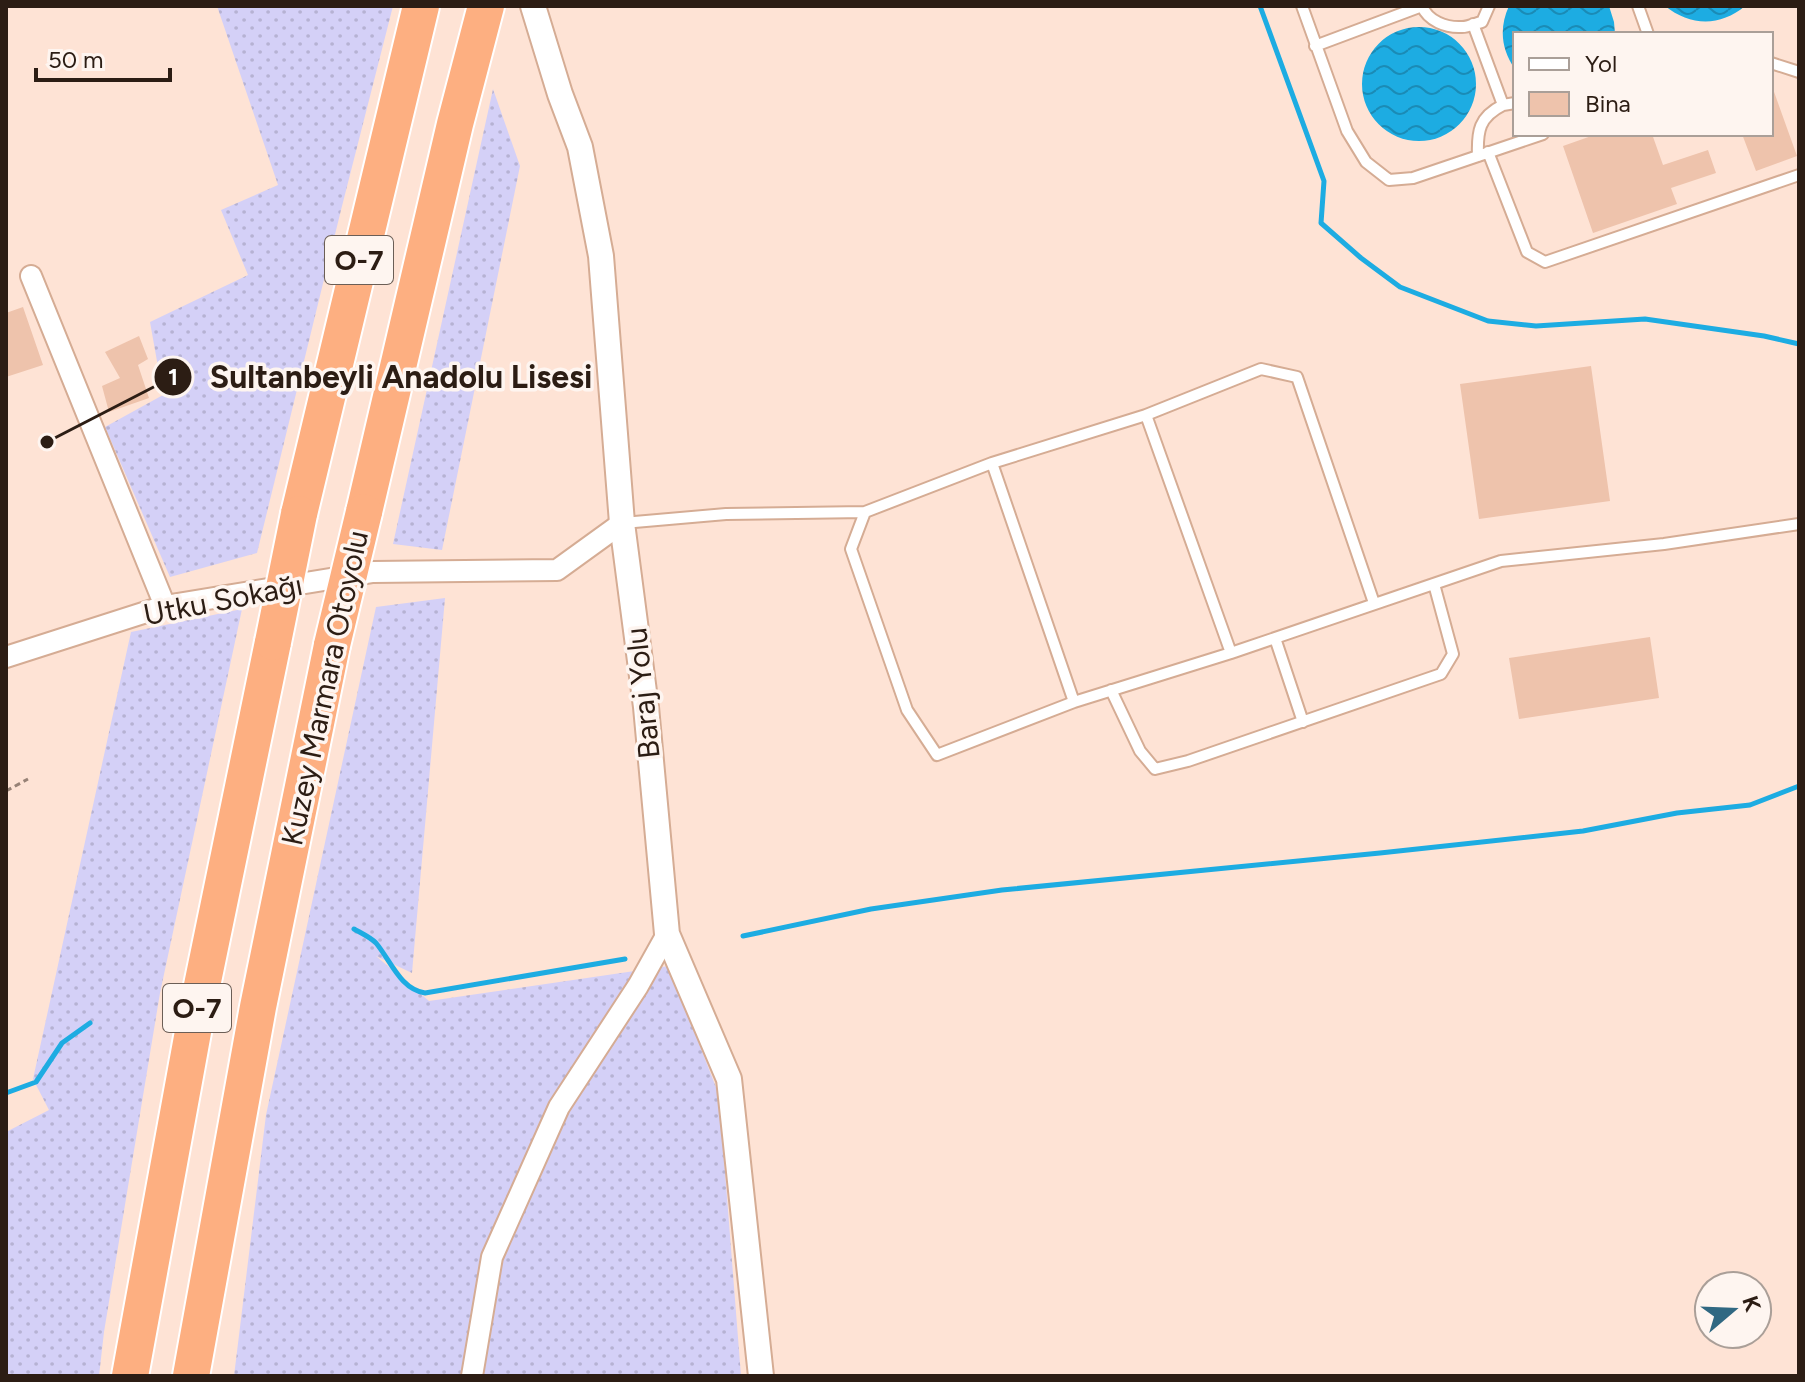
<svg xmlns="http://www.w3.org/2000/svg" width="1805" height="1382" viewBox="0 0 1805 1382" font-family="Figtree,sans-serif">
<style>
.grass{fill:url(#grass-dots)}
.water{fill:url(#water-waves)}
.lines{fill:none;stroke-linecap:round;stroke-linejoin:round}
.stream{stroke:#1dace2;stroke-width:5}
.building{fill:#eec3ac}
.service-casing{stroke:#d5ac94;stroke-width:14}
.minor-casing{stroke:#d5ac94;stroke-width:24}
.tertiary-casing{stroke:#d5ac94;stroke-width:28}
.motorway-casing{stroke:#fff;stroke-width:40}
.path{stroke:#978276;stroke-width:3;stroke-dasharray:6 4;stroke-linecap:butt}
.service{stroke:#fff;stroke-width:10}
.minor{stroke:#fff;stroke-width:20}
.tertiary{stroke:#fff;stroke-width:24}
.motorway{stroke:#fdaf81;stroke-width:36}
.motorway-bridge-casing{stroke:#fff;stroke-width:40;stroke-linecap:butt}
.motorway-bridge{stroke:#fdaf81;stroke-width:36}
.labels{text-anchor:middle;stroke-width:7;stroke-linejoin:round;paint-order:stroke}
.shield{fill:#fef5f0;stroke:#6b5e56;stroke-width:2}
.shield-label{font-size:28px;font-weight:bold;fill:#2c1d14}
.street-label{font-size:30px;fill:#2c1d14;stroke:#fef5f0}
.leader{fill:none;stroke:#2c1d14;stroke-width:3}
.callout-dot{fill:#2c1d14;stroke:#fef5f0;stroke-width:3}
.mark-label{font-size:24px;text-anchor:middle;font-weight:bold;fill:#fff}
.callout-label{font-size:32px;text-anchor:middle;font-weight:bold;fill:#2c1d14;stroke:#fef5f0;stroke-width:7;stroke-linejoin:round;paint-order:stroke}
</style>
<defs>
<pattern id="grass-dots" width="8" height="8" patternUnits="userSpaceOnUse" patternTransform="scale(2)"><rect width="8" height="8" fill="#d4d0f7"/><path d="M2 2h.1M6 6h.1" fill="none" stroke="#b6b2d3" stroke-width="1.8" stroke-linecap="round"/></pattern>
<pattern id="water-waves" width="16" height="10" patternUnits="userSpaceOnUse" patternTransform="scale(2)"><rect width="16" height="10" fill="#1dace2"/><path d="M0 5q4-4 8 0t8 0" fill="none" stroke="#1a8bb6"/></pattern>
</defs>
<rect width="100%" height="100%" fill="#fee3d5"/>
<path class="grass" d="M217,6h176l-52,204 -84,343 -87,24 -65,-150 58,-32 -13,-73 98,-47 -27,-65 57,-25z
M493,89l27,77 -78,384 -49,-6z
M445,598l-33,375 -36,-17 53,45 240,-35 50,129 22,281h-507l32,-261 110,-508z
M242,609l-82,384 -56,339 -5,44h-93v-244l43,-22 -16,-31 98,-447z"/>
<path class="water" d="M1509,6h100l5,16 1,12h-100v35c-14,-20 -16,-41 -6,-63z
M1665,6h80c-25,21 -55,20 -80,0z
M1362 84a57 57 0 1 1 114 0a57 57 0 1 1-114 0Z"/>
<g class="lines">
<path class="stream" d="M1260,6l64,175 -3,42 40,35 39,29 88,34 48,5 109,-7 119,17 35,8
M354,929c7,4 16,8 22,14 15,18 24,46 49,50l200,-34
M743,936l128,-27 131,-19 378,-37 203,-22 94,-18 73,-8 49,-19
M6,1093l30,-11 26,-39 28,-20"/>
</g>
<path class="building" d="M1773,89l24,67 -41,15 -14,-37h29v-44z
M1597,134h55l11,31 45,-15 8,23 -45,15 6,16 -84,29 -30,-87z
M23,307l20,58 -37,12v-64z
M139,336l9,23 -10,6 11,33 -40,14 -7,-26 18,-8 -15,-26z
M1591,366l19,135 -131,18 -19,-135z
M1650,637l9,61 -140,21 -10,-61z"/>
<g class="lines">
<defs>
<path id="service" d="M1302,6l45,125 19,31 23,18 24,-2 130,-44
M1422,6c6,15 24,22 40,21 7,0 14,-4 20,-5l7,-16
M1638,6l10,28
M1473,24l30,81 12,-2
M1315,46l107,-40
M1771,63l28,9
M1488,152l39,100 18,10 254,-87
M1478,156c-1,-25 1,-39 25,-51
M1146,415l-154,48 82,239 157,-49
M992,463l-127,49 -14,37 56,161 30,45 137,-53
M623,523l103,-9 139,-2
M1374,603l-77,-226 -36,-8 -115,46 85,238 270,-92 163,-17 135,-20
M1275,638l28,84
M1111,690l29,61 15,18 33,-8 253,-87 12,-20 -19,-70"/>
<path id="minor" d="M31,276l134,330
M6,657l159,-51 208,-34 184,-2 65,-47
M472,1376l20,-119 67,-150 79,-121 29,-52"/>
<path id="tertiary" d="M533,6l27,88 20,53 21,109 21,267 24,184 21,227 62,145 32,297"/>
<path id="motorway" d="M364,512l91,-388 31,-118
M299,514l122,-508
M130,1376l67,-366 76,-368
M191,1376l67,-369 74,-362"/>
</defs>
<use href="#service" class="service-casing"/>
<use href="#minor" class="minor-casing"/>
<use href="#tertiary" class="tertiary-casing"/>
<use href="#motorway" class="motorway-casing"/>
<path class="path" d="M6,791l22,-12"/>
<use href="#service" class="service"/>
<use href="#minor" class="minor"/>
<use href="#tertiary" class="tertiary"/>
<use href="#motorway" class="motorway"/>
<defs>
<path id="motorway-bridge" d="M273,642l26,-128
M332,645l32,-133"/>
</defs>
<use href="#motorway-bridge" class="motorway-bridge-casing"/>
<use href="#motorway-bridge" class="motorway-bridge"/>
</g>
<g class="labels">
<g class="shield">
<rect x="325" y="236" width="68" height="48" rx="6"/>
<rect x="163" y="984" width="68" height="48" rx="6"/>
</g>
<g class="shield-label">
<text x="359" y="270">O-7</text>
<text x="197" y="1018">O-7</text>
</g>
<g class="street-label">
<text transform="translate(223 600) rotate(-11)" y="10">Utku Sokağı</text>
<text transform="translate(325 688) rotate(-78)" y="10">Kuzey Marmara Otoyolu</text>
<text transform="translate(643 693) rotate(-96)" y="10">Baraj Yolu</text>
</g>
</g>
<path class="leader" d="M47 442L173 377"/>
<g class="callout-dot">
<circle cx="47" cy="442" r="8"/>
<circle cx="173" cy="377" r="20"/>
</g>
<g class="mark-label">
<text x="173" y="385">1</text>
</g>
<g class="callout-label">
<text x="401" y="388">Sultanbeyli Anadolu Lisesi</text>
</g>
<rect width="1805" height="1382" fill="none" stroke="#2c1d14" stroke-width="16"/>
<rect x="1513" y="32" width="260" height="104" fill="#fef5f0" stroke="#aa9f98" stroke-width="2"/>
<rect x="1529" y="58" width="40" height="12" fill="#ffffff" stroke="#aa9f98" stroke-width="2"/>
<text x="1585" y="72" font-size="24" fill="#2c1d14">Yol</text>
<rect x="1529" y="92" width="40" height="24" fill="#eec3ac" stroke="#aa9f98" stroke-width="2"/>
<text x="1585" y="112" font-size="24" fill="#2c1d14">Bina</text>
<g transform="translate(1733 1310) rotate(71)"><circle r="38" fill="#fef5f0" stroke="#aa9f98" stroke-width="2"/>
<path d="M0-6L14 30L0 20L-14 30Z" fill="#306882"/>
<text y="-12" font-size="22" font-weight="bold" text-anchor="middle" fill="#2c1d14">K</text>
</g>
<path d="M36 68v12h134v-12" fill="none" stroke="#2c1d14" stroke-width="4"/>
<text x="48" y="68" font-size="24" fill="#2c1d14" stroke="#fef5f0" stroke-width="6" paint-order="stroke">50 m</text>
</svg>
